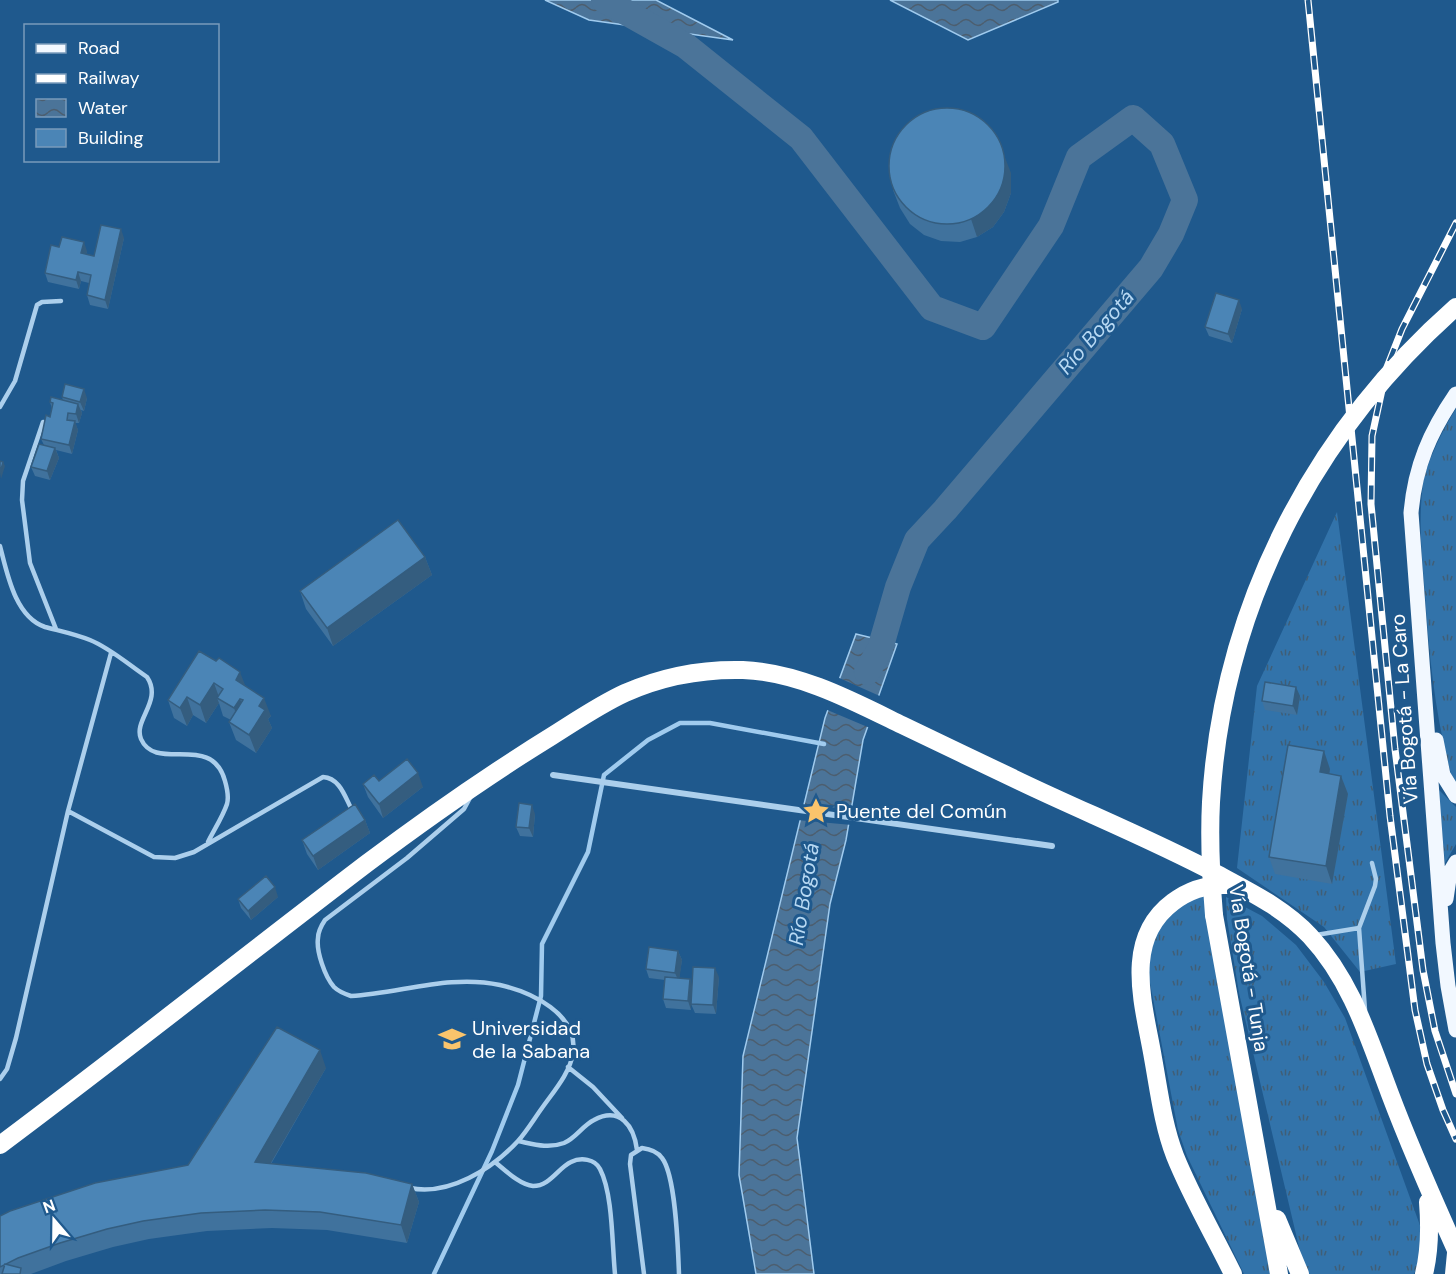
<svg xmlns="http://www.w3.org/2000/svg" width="1456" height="1274" viewBox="0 0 1456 1274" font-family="'DM Sans',sans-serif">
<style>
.grass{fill:url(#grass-tufts)}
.water{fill:url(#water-waves);stroke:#a0cbee;stroke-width:1.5}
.pier{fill:#1f598d}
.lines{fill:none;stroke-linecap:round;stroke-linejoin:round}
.stream{stroke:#a0cbee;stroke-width:4.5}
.river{stroke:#4b7499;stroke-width:26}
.lane{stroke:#accfec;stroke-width:4.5}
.street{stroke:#accfec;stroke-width:6}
.primary{stroke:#f2f8ff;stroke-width:15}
.highway{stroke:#fff;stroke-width:18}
.rail-casing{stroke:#fff;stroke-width:7}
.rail{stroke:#1f598d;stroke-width:4.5;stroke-dasharray:14;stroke-linecap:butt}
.highway-bridge{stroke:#fff;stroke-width:18}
.wall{fill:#40729d}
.shaded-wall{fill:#345d7f}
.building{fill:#4b85b6;stroke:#345d7f;stroke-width:1.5}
.labels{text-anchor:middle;stroke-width:6;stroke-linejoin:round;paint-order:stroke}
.street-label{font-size:20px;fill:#fff;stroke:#1f598d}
.poi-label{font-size:20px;fill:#fff;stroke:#1f598d;text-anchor:start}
.water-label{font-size:21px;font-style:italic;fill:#b8d9f3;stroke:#1f598d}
</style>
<defs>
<pattern id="grass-tufts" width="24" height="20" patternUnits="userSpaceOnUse" patternTransform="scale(1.5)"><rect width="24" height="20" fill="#3273aa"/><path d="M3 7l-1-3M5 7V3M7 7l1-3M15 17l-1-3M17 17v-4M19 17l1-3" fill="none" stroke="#405e76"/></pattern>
<pattern id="water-waves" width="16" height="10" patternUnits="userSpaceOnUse" patternTransform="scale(1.5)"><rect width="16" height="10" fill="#4b7499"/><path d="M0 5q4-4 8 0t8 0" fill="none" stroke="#4c5e6f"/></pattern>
</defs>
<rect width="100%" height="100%" fill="#1f598d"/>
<path class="grass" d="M1456,409v373l-5,-8c-16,-59 -22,-119 -26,-180 -3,-37 -7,-73 -2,-110 2,-18 22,-59 33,-75z
M1337,512l59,452 -36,8 -36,-45 -87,-59 20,-182z
M1438,789l18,18v37l-11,19z
M1204,894l69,380h-29l-57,-118 -9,-26 -31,-163c2,-24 14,-51 35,-64 6,-4 15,-6 22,-9z
M1226,897l36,19 34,29 28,37 21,36 77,213v23l-8,20h-107l-3,-6 -65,-275 -12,-74z"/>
<path class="water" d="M545,0h111l77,40 -144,-20z
M890,0h168v2l-90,38z
M856,634l41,10 -34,96 -17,100 -16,64 -33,234 17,136h-58l-17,-99 4,-119 82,-338z"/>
<path class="pier" d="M837,677l45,20 -12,31 -45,-19z
M801,804l53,6 -2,15 -55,-5z"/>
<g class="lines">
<path class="stream" d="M434,1274l58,-123 26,-66 23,-89 1,-52 46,-92 16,-77 44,-35 32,-17h30l114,21"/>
<path class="river" d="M604,0l82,46 115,92 131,170 51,19 68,-101 28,-69 54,-39 29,26 23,56 -14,34 -20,34 -206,242 -28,30 -19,47 -18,62 -13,23"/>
<path class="lane" d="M0,407l15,-26 22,-76 5,-3 19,-1
M43,422l-20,59 -1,19 8,63 26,66
M0,546c7,27 15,71 45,81 15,4 30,7 45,13 20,8 39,25 57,37 16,24 -14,43 -6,62 15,34 71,-7 84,42 2,7 4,16 2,23 -4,12 -13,26 -19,38
M68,811l86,46 21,1 19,-6 129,-75c17,1 22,20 29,33
M1316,935l43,-7
M1365,1010l-6,-82 16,-42 1,-7 -4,-16
M568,1067l25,20 29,31
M0,1079l7,-10 9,-31 52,-227 43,-158
M518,1141c15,3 30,8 46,2 12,-5 18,-17 30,-23 26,-14 40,6 43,30
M495,1162c10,8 25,23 38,24 17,0 25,-18 38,-24 10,-5 24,-3 29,7 13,25 12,76 15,105
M410,1188c39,8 82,-19 108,-47 9,-10 16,-22 24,-33 12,-17 28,-35 31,-55 6,-39 -42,-61 -73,-68 -50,-11 -99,8 -149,11 -6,-2 -12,-4 -17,-9 -9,-10 -18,-36 -16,-49 0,-7 3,-12 7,-18l82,-62 57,-49 7,-13
M644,1274l-14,-110 1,-9 11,-7c8,1 15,3 20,10 14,18 16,91 17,116"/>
<path class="street" d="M553,775l499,71"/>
<path class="primary" d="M1456,394c-26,38 -41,72 -45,119l32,430 5,43 8,44
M1436,740l7,35 13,21
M1446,899l4,-27 6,-10"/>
<path class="highway" d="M1228,885c-21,-1 -38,4 -55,17 -51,38 -29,103 -20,156 6,33 10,67 22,98 16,40 39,79 58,118
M1214,915l65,359
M0,1145c123,-92 244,-188 366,-281 60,-45 121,-88 186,-128 24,-15 47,-31 73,-43 38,-17 77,-24 118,-23 56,2 110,31 159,55 40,19 79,38 119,57 65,31 132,58 196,92 33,18 67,34 93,62 42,45 59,103 80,158 20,53 43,105 66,156
M1277,1219l23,55
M1424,1274c6,-24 6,-47 4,-72
M1454,1274l2,-21"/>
<defs>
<path id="rail" d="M1308,0l82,816 25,194 12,54 16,46 13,29
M1456,223l-54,106 -15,38 -15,69 -1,68 24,245 28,221 12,61 21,63"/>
</defs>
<use href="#rail" class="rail-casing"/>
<use href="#rail" class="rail"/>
<path class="highway-bridge" d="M1214,915c-3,-37 -5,-75 -3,-113 11,-193 101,-368 245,-495"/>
</g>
<path class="wall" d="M1011,173v20l-7,19 -11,15 -16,10 -17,5 -19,-1 -17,-6 -14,-11 -10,-16 -7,-18z
M124,238l-16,71 -18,-4 -3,-10 2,-12 -8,-2 -2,8 -31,-7 -3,-9 42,-22 -1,3 8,2z
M1242,309l-10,34 -23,-7 -4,-9z
M62,397l25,1 -3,13 -3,-1 1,3 -3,10h-4l3,7 -6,24 -16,-4 3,8 -9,22 -15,-4 -4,-9 13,-22 -3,-6 9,-22 2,-8 -2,-7 13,-2z
M425,557l7,18 -99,71 -27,-37 -6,-18z
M199,651l47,35 25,30 -3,3 4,9 -16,25 -20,-13 -7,-18 2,-2 -8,-4 -4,-13 -13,20 -13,-8 -6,11 -13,-8 -6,-18z
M1300,696l-3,19 -32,-5 -3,-9z
M1330,769l-1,5 12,2 7,18 -16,90 -57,-10 -6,-17z
M379,781l44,6 -40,31 -15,-21 -5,-13z
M535,814l-2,23 -13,-1 -4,-9z
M365,820l5,13 -52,37 -11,-16 -5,-14z
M278,897l-27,23 -10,-12 -3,-9z
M678,951l4,9 -3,18 11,1 2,8 27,-10 -3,37 -21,-1 -4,-9v6l-25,-2 -3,-9 2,-19 -16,-2 -3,-9z
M326,1068l-55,96 141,20 7,18 -12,41 -80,-13 -55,-2 -65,3 -58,8 -36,8 -47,14 -35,13h-31v-58l188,-51z"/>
<path class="shaded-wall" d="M1004,155l7,18v20l-7,19 -11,15 -16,10 -6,-18z
M121,229l3,9 -16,71 -3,-9z
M84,242l3,9 -2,11 -4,-9z
M78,272l3,9 -2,8 -3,-9z
M1239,300l3,9 -10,34 -4,-9z
M84,389l3,9 -3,13 -4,-9z
M78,404l4,9 -3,10 -3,-9z
M75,421l3,9 -6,24 -3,-9z
M55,448l4,10 -9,22 -3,-9z
M3,462l2,4 -4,13 -1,-6z
M425,557l7,18 -99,71 -6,-18z
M240,672l7,18 -11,-10z
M214,683l6,17 -3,-2 2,5 -13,20 -6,-18z
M1296,687l4,9 -3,19 -4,-9z
M187,697l6,18 -6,11 -7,-18z
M264,698l7,18 -3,3 4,9 -16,25 -7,-18 10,-29z
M240,699l7,17 -7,10 -6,-18z
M1324,751l6,18 -3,21 -7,-18z
M418,773l5,14 -40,31 -4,-14z
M1341,776l7,18 -16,90 -6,-18z
M532,805l3,9 -2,23 -4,-9z
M365,820l5,13 -52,37 -5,-14z
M275,887l3,10 -27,23 -3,-9z
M678,951l4,9 -3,22 -4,-9z
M715,968l4,9 -3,37 -3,-9z
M690,979l3,9 -2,22 -3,-9z
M320,1050l6,18 -65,112 -6,-18z
M412,1184l7,18 -12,41 -6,-18z"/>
<path class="building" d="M889 166a58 58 0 1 1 116 0a58 58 0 1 1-116 0Z
M101,225l20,4 -16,71 -18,-5 4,-20 -13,-3 -2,8 -31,-7 6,-28 8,2 3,-10 22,5 -3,11 13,3z
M1216,293l23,7 -11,34 -23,-7z
M65,384l19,5 -4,13 -18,-5z
M51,397l27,7 -2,10 -8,-1 -1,7 8,1 -6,24 -28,-6 5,-24 4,2 3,-14 -3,-1z
M39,444l16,4 -8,23 -16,-4z
M0,461l3,1 -3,11z
M398,520l27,37 -98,71 -27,-37z
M199,651l17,10 3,-3 21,14 -4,8 28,18 -5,8 6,4 -16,25 -20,-13 14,-22 -3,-1 -6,9 -17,-10 6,-9 -9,-6 -14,22 -13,-8 -7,11 -12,-8z
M1265,682l31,5 -3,19 -31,-5z
M1288,745l36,6 -4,21 21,4 -15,90 -57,-9z
M407,759l11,14 -39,31 -16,-20 11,-9 5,6z
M519,803l13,2 -3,23 -13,-1z
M355,804l10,16 -52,36 -11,-16z
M266,876l9,11 -27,24 -10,-12z
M649,947l29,4 -3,22 -29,-4z
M693,967l22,1 -2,37 -22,-1z
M665,977l25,2 -2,22 -25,-2z
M277,1027l43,23 -65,112 111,11 46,11 -11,41 -81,-13 -55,-2 -64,3 -58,8 -36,8 -47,14 -42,15 -18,9v-51l10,-5 85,-28 93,-18z
M5,1264l16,4 -1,6h-18z"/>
<defs>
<symbol id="sight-bare" viewBox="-9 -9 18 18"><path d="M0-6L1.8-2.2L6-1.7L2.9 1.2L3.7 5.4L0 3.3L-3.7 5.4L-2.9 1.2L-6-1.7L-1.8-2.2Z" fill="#fac46c" stroke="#1f598d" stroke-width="2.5" paint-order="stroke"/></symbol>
<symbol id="university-bare" viewBox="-9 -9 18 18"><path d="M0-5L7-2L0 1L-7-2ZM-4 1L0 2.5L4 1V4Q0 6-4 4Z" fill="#fac46c" stroke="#1f598d" stroke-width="2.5" paint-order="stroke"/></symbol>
</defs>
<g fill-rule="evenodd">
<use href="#sight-bare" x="797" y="792" width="38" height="38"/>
<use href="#university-bare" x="433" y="1020" width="38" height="38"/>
</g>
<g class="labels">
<g class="street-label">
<text transform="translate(1404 709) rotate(-94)" y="7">Vía Bogotá - La Caro</text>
<text transform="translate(1249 968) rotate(81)" y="7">Vía Bogotá - Tunja</text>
</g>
<g class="poi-label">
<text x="836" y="818">Puente del Común</text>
<text x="472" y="1035">Universidad<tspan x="472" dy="23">de la Sabana</tspan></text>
</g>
<g class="water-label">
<text transform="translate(1096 332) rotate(-49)" y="7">Río Bogotá</text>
<text transform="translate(804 894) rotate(-81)" y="7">Río Bogotá</text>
</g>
</g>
<rect x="24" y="24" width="195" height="138" fill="#1f598d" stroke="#799bbb" stroke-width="1.5"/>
<rect x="36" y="44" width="30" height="9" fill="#f2f8ff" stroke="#799bbb" stroke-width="1.5"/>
<text x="78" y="54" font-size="18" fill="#ffffff">Road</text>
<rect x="36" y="74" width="30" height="9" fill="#ffffff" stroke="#799bbb" stroke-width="1.5"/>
<text x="78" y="84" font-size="18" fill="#ffffff">Railway</text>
<rect x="36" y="99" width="30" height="18" fill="url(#water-waves)" stroke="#799bbb" stroke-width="1.5"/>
<text x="78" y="114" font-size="18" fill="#ffffff">Water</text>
<rect x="36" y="129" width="30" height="18" fill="#4b85b6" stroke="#799bbb" stroke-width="1.5"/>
<text x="78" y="144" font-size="18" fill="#ffffff">Building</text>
<g transform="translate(54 1220) rotate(340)" stroke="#1f598d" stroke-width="4.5" paint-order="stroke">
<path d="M0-4.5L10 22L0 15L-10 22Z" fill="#ffffff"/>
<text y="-9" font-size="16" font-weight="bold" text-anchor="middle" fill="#ffffff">N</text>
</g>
</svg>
